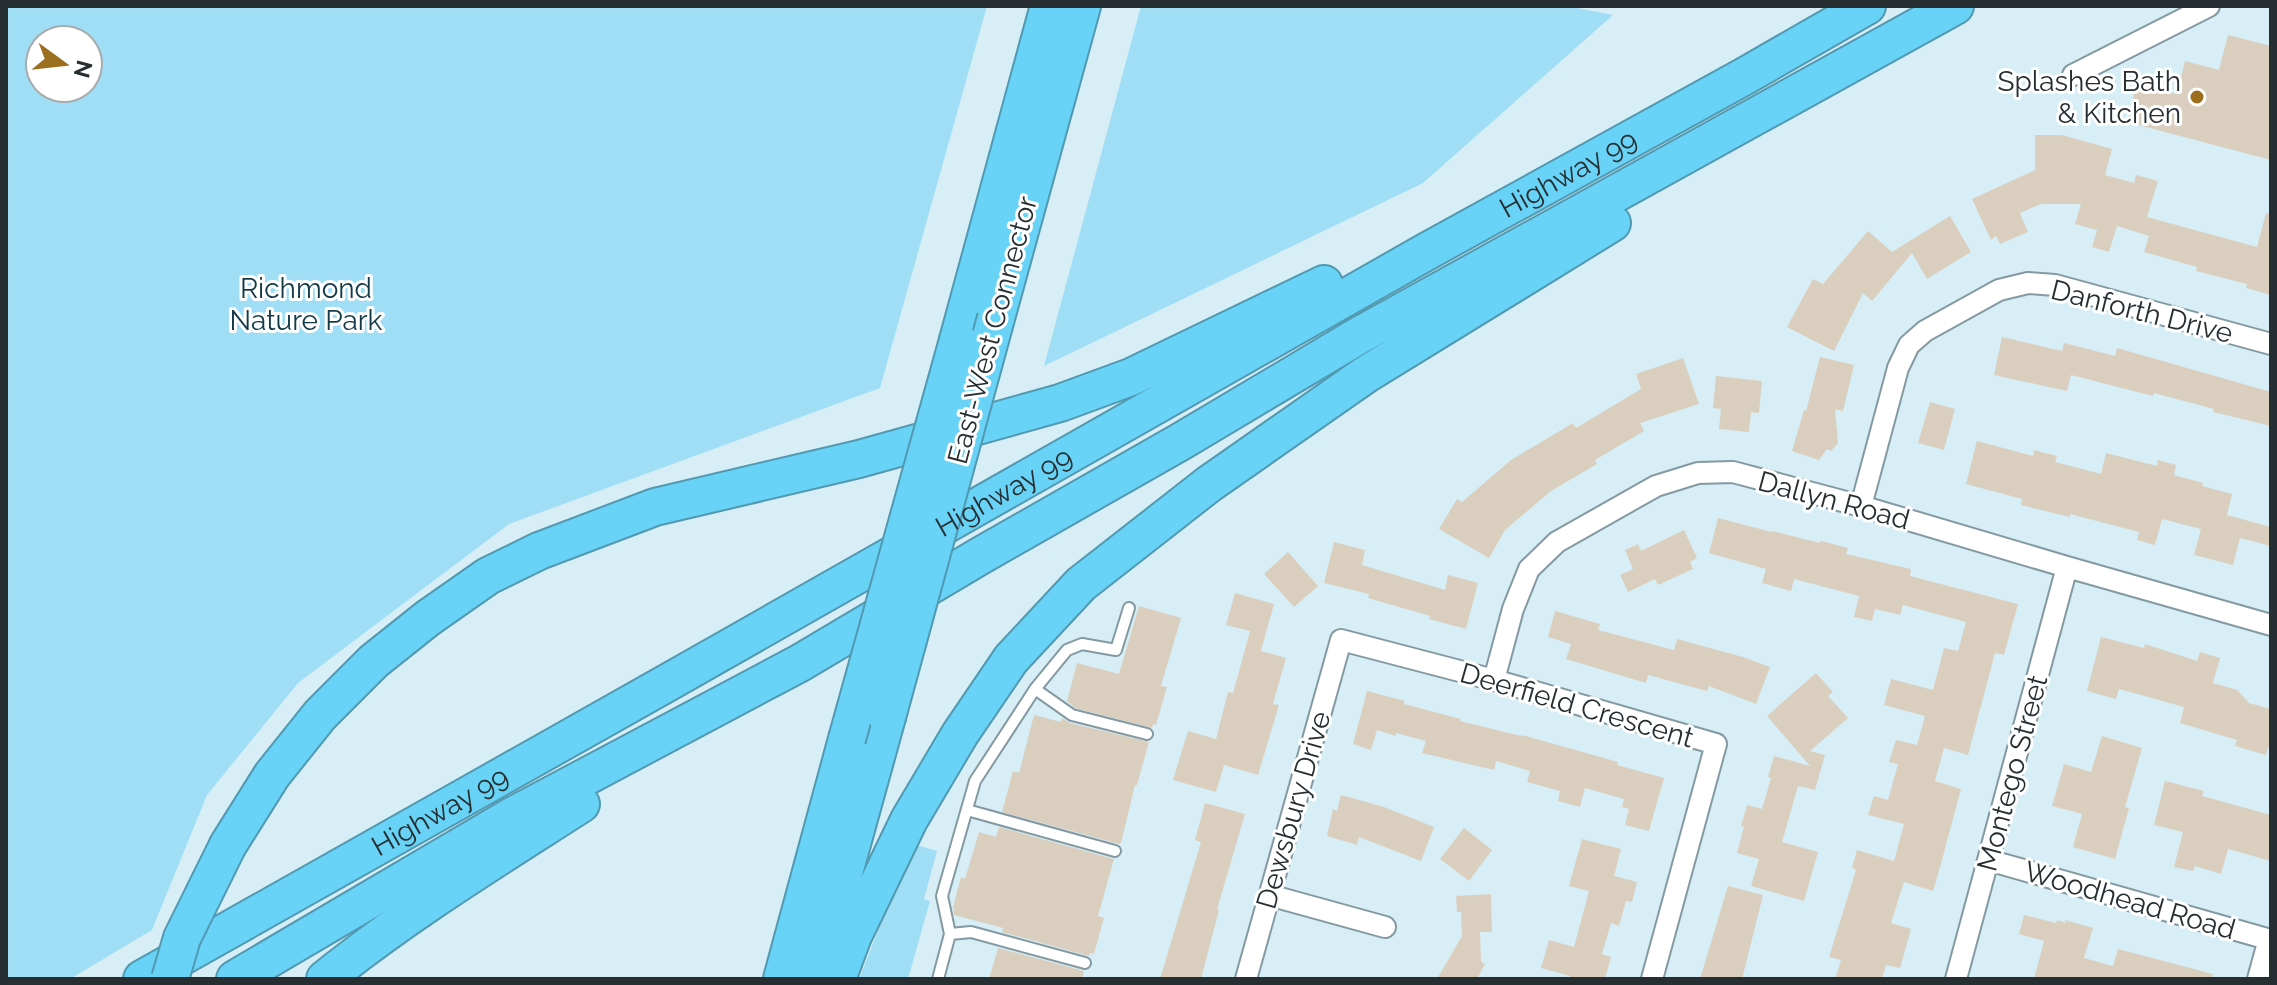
<svg xmlns="http://www.w3.org/2000/svg" width="2277" height="985" viewBox="0 0 2277 985" font-family="Raleway,sans-serif">
<style>
.green{fill:#a0def5;fill-rule:evenodd}
.building{fill:#dacfbe}
.lines{fill:none;stroke-linecap:round;stroke-linejoin:round}
.lane-casing{stroke:#8499a1;stroke-width:14}
.street-casing{stroke:#8499a1;stroke-width:24}
.highway-casing{stroke:#5199b1;stroke-width:40}
.lane{stroke:#fff;stroke-width:10}
.street{stroke:#fff;stroke-width:20}
.highway{stroke:#68d3f6;stroke-width:36}
.highway-bridge-casing{stroke:#5199b1;stroke-width:40;stroke-linecap:butt}
.highway-bridge{stroke:#68d3f6;stroke-width:36}
.poi-dot{fill:#9c6f1f;stroke:#fff;stroke-width:3}
.labels{text-anchor:middle;stroke-width:6;stroke-linejoin:round;paint-order:stroke}
.poi-label{font-size:28px;fill:#262e32;stroke:#fff;text-anchor:end}
.street-label{font-size:28px;fill:#262e32;stroke:#fff}
.park-label{font-size:28px;fill:#143a47;stroke:#fff}
</style>
<rect width="100%" height="100%" fill="#d7eef6"/>
<path class="green" d="M6,6h981l-107,382 -371,136 -211,159 -91,112 -55,135 -82,49h-64zM40,40h48v48h-48z
M1141,6h426l46,9 -190,168 -379,183z
M916,845l21,6 -13,48 6,2 -22,78h-49l22,-56z"/>
<path class="building" d="M2228,35l43,11v114l-144,-38 10,-39 40,11 8,-33 34,9z
M2035,135h27l50,14 -7,26 29,8 2,-8 22,6 -11,36 110,30 9,-34 5,1v81l-25,-7 1,-4 -51,-13 1,-4 -53,-15 5,-16 -32,-10 -8,26 -17,-5 5,-17 -22,-6 6,-20h-40l-21,9 8,19 -28,12 -4,-8 -5,4 -19,-41 63,-29z
M1950,216l21,36 -44,27 -15,-26 -40,48 -9,-8 -29,58 -47,-24 26,-48 10,5 45,-53 24,21z
M2002,337l60,14 2,-8 51,13 2,-8 154,44v34l-58,-14 1,-3 -60,-16 -1,3 -82,-21 -4,16 -73,-16z
M1820,357l34,8 -11,46 -8,-2 3,34 -7,8 -4,-2 -8,11 -27,-9 12,-41 2,1z
M1683,358l16,46 -59,19 4,8 -49,29 2,4 -46,27 -46,39 -16,28 -50,-29 18,-30 5,3 49,-42 62,-37 3,5 65,-39 -5,-15z
M1716,376l46,5 -3,32 -8,-1 -2,20 -30,-3 2,-20 -8,-1z
M1930,402l25,7 -11,41 -26,-7z
M1977,441l56,15 1,-6 23,6 -2,6 46,12 5,-21 51,13 1,-6 18,5 -2,10 29,8 -1,3 30,8 -5,21 44,12v19l-31,-8 -7,27 -39,-10 7,-26 -39,-10 -7,26 -18,-5 2,-8 -69,-18v3l-49,-12 1,-6 -56,-15z
M1718,518l54,14v-1l48,12 1,-2 27,7 -2,6 65,15 -1,7 108,28 -14,51 -9,-2 -27,102 -24,-7 -9,33 26,8 -22,82 -6,20 -29,-9 -13,41 20,6 -11,39 -14,-3 -4,14h-47l6,-19 -12,-3 27,-87 -4,-2 5,-18 37,11 10,-37 -36,-9 6,-19 14,4 10,-36 -9,-2 7,-22 21,5 8,-29 -41,-11 7,-26 42,11 11,-42 14,3 8,-29 -63,-17 -3,10 -25,-6 -3,12 -18,-4 5,-21 -65,-17 -3,12 -29,-8 4,-14 -57,-16z
M1684,530l13,28 -7,4 3,7 -35,16 -3,-6 -27,13 -8,-17 13,-6 -8,-19 13,-6 3,7z
M1334,542l31,8 -3,15 83,25 3,-15 30,8 -12,46 -37,-10 1,-3 -62,-18 1,-4 -45,-11z
M1288,552l30,34 -24,21 -30,-33z
M1235,593l39,11 -13,47 25,7 -13,46 6,1 -21,70 -34,-10 -8,27 -43,-12 15,-49 28,8 12,-47 5,1 17,-62 -24,-6z
M1139,606l42,12 -20,68 6,1 -11,38 -3,-1 -1,4 -77,-20 -8,-7 10,-38 42,11z
M1555,611l45,13 -2,6 76,20 3,-11 66,18 27,10 -14,37 -47,-18 -2,5 -59,-16 -2,8 -80,-24 5,-15 -23,-7z
M2101,637l43,11 1,-4 52,17 3,-9 20,6 -7,25 24,7 12,13 22,6v39l-3,-1 -2,8 -31,-9 2,-6 -57,-17 4,-16 -65,-18 -3,10 -29,-8z
M1816,673l17,19 -5,4 20,22 -38,33 15,4 -10,35 -17,-4 -16,56 36,10 -14,49 -53,-15 8,-27 -22,-6 7,-26 -3,-1 6,-21 15,4 9,-31 -3,-1 6,-21 36,10 -43,-50z
M1367,691l38,10 -1,3 57,15 -1,2 61,15 1,-1 96,27 -1,3 47,13 -15,53 -24,-6 4,-16 -7,-2 2,-8 -39,-11 -5,19 -22,-6 2,-10 -33,-9 3,-11 -34,-10 -2,9 -72,-17 4,-12 -30,-8v3l-19,-6 -6,20 -18,-6z
M1034,715l27,7 1,-4 8,5 79,19 -12,43h-2l-14,58 -2,1 -117,-32 11,-41 6,2z
M2102,736l40,12 -17,59 4,1 -14,51 -42,-12 9,-33 -30,-8 12,-42 27,8z
M2165,781l39,10 -2,5 69,19v46l-43,-12 -7,25 -26,-8 -2,5 -19,-4 9,-35 -29,-7z
M1341,795l43,12 50,20 -13,34 -62,-24 -2,8 -30,-9 6,-27 4,2z
M1205,803l40,11 -28,95 2,1 -18,69h-41l41,-137 -6,-2z
M999,827l115,32 -16,57 6,2 -10,36 -4,-1 -1,3 -87,-24 1,-4 -49,-13 -1,-8 8,-30 4,2 14,-47 17,5z
M1464,828l28,22 -23,31 -29,-22z
M1582,839l39,10 -7,27 23,6 -5,20 -6,-1 -7,25 -8,-3 -9,31 9,3 -6,22h-36l1,-3 -29,-8 8,-28 25,7 15,-56 -20,-5z
M1728,886l35,9 -21,84h-42z
M1491,894l1,38h-12l1,30 4,2 -8,15h-40l25,-43 -1,-24h-4l-1,-16z
M2024,915l32,8 1,-3 9,3 -1,-3 28,8 -9,30 29,8 5,-17 95,25 -1,5h-178l10,-38 -25,-7z
M998,948l86,23 -2,8h-93z"/>
<g class="lines">
<defs>
<path id="lane" d="M1035,689l37,26 75,19
M967,810l148,41
M950,934l21,-2 114,31
M938,979l12,-45 -8,-38 33,-115 60,-92 32,-39 15,-6 34,6 13,-42"/>
<path id="street" d="M2073,75l136,-69
M1861,506l37,-138 11,-23 16,-14 74,-41 29,-7 27,2 216,59
M1494,680l19,-71 16,-40 28,-27 99,-56 42,-13 35,-1 128,34 206,61 204,58
M1988,860l283,80
M1269,895l116,32
M1246,979l95,-339 153,40 222,64 -64,235
M1956,979l111,-412
M2258,979l11,-40"/>
<g id="highway">
<path d="M996,318l86,-312"/>
<path d="M958,340l91,-334"/>
<path d="M228,845l44,-70 48,-60 54,-54 54,-43 60,-42 51,-25 116,-44 204,-48 201,-56 71,-26 193,-93"/>
<path d="M816,974l71,-257"/>
<path id="s1" d="M142,979l525,-296 757,-430 321,-177 122,-70"/>
<path d="M235,979l277,-163 288,-153 180,-107 200,-114 178,-106 597,-330"/>
<path d="M325,979c81,-65 169,-119 256,-175"/>
<path d="M782,979l65,-240"/>
<path d="M837,979l16,-43 56,-116 51,-86 51,-75 70,-75 128,-100 156,-109 247,-152"/>
</g>
</defs>
<use href="#lane" class="lane-casing"/>
<use href="#street" class="street-casing"/>
<use href="#highway" class="highway-casing"/>
<use href="#lane" class="lane"/>
<use href="#street" class="street"/>
<use href="#highway" class="highway"/>
<defs>
<path id="highway-bridge" d="M887,717l109,-399
M847,739l111,-399
M170,979l12,-41 46,-93"/>
</defs>
<use href="#highway-bridge" class="highway-bridge-casing"/>
<use href="#highway-bridge" class="highway-bridge"/>
</g>
<circle class="poi-dot" cx="2197" cy="97" r="8"/>
<g class="labels">
<g class="poi-label">
<text x="2181" y="91">Splashes Bath<tspan x="2181" dy="32">&amp; Kitchen</tspan></text>
</g>
<g class="street-label">
<text dy="10" stroke="none"><textPath href="#s1" startOffset="1638">Highway 99</textPath></text>
<text transform="translate(2142 311) rotate(14)" y="10">Danforth Drive</text>
<text transform="translate(992 330) rotate(-75)" y="10">East-West Connector</text>
<text dy="10" stroke="none"><textPath href="#s1" startOffset="990">Highway 99</textPath></text>
<text transform="translate(1834 500) rotate(15)" y="10">Dallyn Road</text>
<text transform="translate(1577 705) rotate(16)" y="10">Deerfield Crescent</text>
<text transform="translate(2012 773) rotate(-75)" y="10">Montego Street</text>
<text transform="translate(1293 810) rotate(-74)" y="10">Dewsbury Drive</text>
<text dy="10" stroke="none"><textPath href="#s1" startOffset="342">Highway 99</textPath></text>
<text transform="translate(2130 900) rotate(16)" y="10">Woodhead Road</text>
</g>
<g class="park-label">
<text x="306" y="298">Richmond<tspan x="306" dy="32">Nature Park</tspan></text>
</g>
</g>
<rect width="2277" height="985" fill="none" stroke="#262e32" stroke-width="16"/>
<g transform="translate(64 64) rotate(105)"><circle r="38" fill="#ffffff" stroke="#a8abad" stroke-width="2"/>
<path d="M0-6L14 30L0 20L-14 30Z" fill="#9c6f1f"/>
<text y="-12" font-size="22" font-weight="bold" text-anchor="middle" fill="#262e32">N</text>
</g>
</svg>
